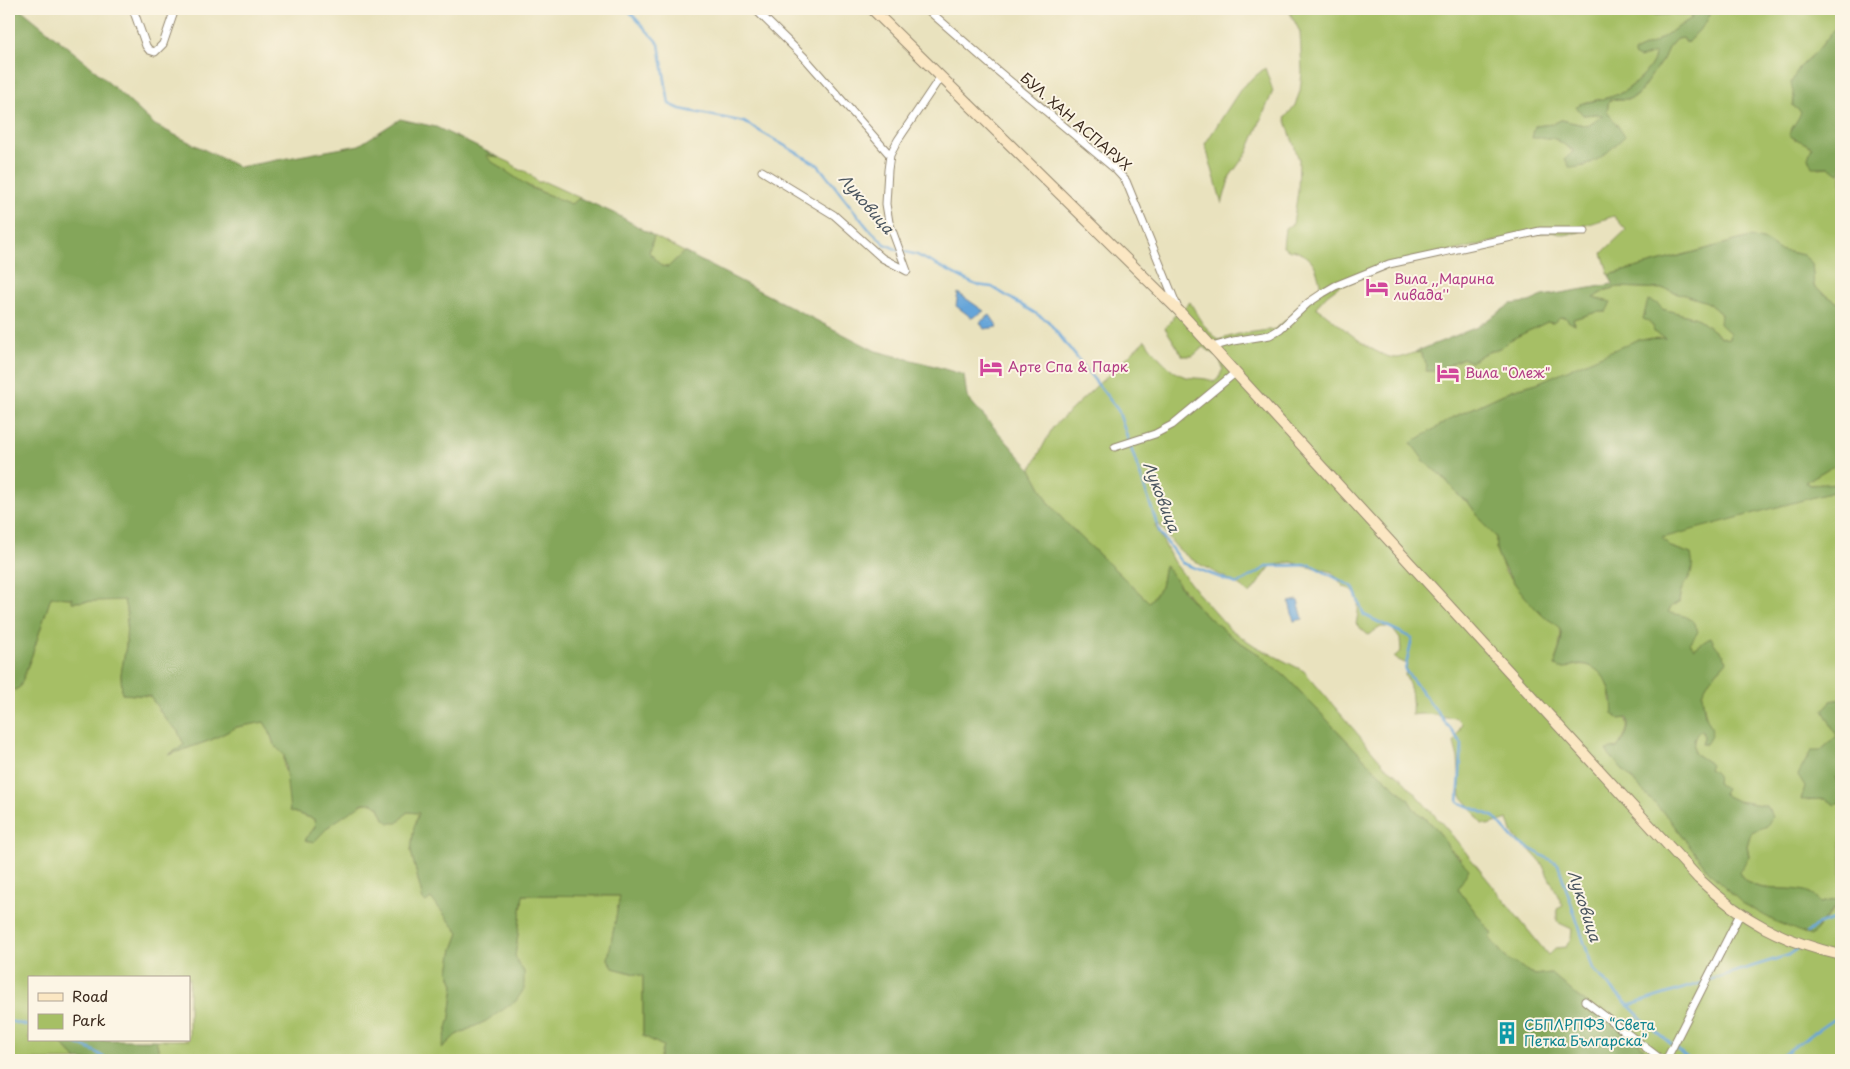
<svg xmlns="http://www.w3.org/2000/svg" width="1850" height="1069" viewBox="0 0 1850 1069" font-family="'Playpen Sans',sans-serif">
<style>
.green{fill:#a6bf65;stroke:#707442;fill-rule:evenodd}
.forest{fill:#84a65a;stroke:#60683c}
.water{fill:#66a5d9;stroke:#50687c}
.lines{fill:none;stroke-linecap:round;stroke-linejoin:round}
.stream{stroke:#66a5d9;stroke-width:2.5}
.street-casing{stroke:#92866e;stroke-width:9}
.secondary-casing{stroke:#92866e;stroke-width:12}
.street{stroke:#fff;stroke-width:7}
.secondary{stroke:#fbe7c3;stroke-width:10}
.labels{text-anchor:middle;stroke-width:4;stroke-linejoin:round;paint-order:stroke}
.street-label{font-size:14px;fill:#3b2a1e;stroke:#fcf5e5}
.hotel-label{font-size:14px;fill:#b23c85;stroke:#fcf5e5;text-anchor:start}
.culture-label{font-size:14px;fill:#0d838f;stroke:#fcf5e5;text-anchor:start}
.water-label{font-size:15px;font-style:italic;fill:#4a555f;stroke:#fcf5e5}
</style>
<rect width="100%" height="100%" fill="#fcf5e5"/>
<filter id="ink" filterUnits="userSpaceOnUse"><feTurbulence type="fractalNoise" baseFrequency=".02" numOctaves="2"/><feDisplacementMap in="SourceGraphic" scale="10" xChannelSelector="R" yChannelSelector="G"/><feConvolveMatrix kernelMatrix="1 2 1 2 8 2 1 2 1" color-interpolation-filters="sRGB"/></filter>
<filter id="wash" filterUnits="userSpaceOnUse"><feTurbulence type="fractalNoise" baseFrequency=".0096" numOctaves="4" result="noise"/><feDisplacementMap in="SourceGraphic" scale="20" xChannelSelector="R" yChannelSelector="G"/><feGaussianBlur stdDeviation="1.12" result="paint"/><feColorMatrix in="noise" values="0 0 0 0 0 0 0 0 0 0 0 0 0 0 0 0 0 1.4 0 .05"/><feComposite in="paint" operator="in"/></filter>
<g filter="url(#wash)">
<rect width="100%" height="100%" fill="#e9e2be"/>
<path class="green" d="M1288,9h318v1l32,2 14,3 38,-1 2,4 -37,24 -21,10 21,1c1,13 -21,32 -32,39 -10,6 -31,8 -43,12l3,11 13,-1 8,2 -16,10 -27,-6 -8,4 -18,2 -2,11c25,-2 38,9 50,30l28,-18 13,-13 -17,-25 2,-11 9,-1h11l8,-3 26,-37 5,-11 8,-9 7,-1 3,5 19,-19 8,-15h128v12l-24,30 -18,17 -6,38 9,6 -4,10 -8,8 4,9 6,1 12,8 6,20 11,-1 12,5v133l-27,-18 -2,-23 -9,-9 -24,-5 -13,-9 -16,-4 -141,38 -7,-22 24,-23 -12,-14 -34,11 -1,5 -15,3 -11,-3 -26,2 -129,30 -59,22 -12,9 -11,12c20,13 58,52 82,51 9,-1 14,-7 23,-5l6,13v5h9l27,-13 8,4 12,-8 19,-7 6,-6 39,-19 6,1 7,-6h5l10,6 -2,-4 24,-7h9l-14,-14 15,-8 11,-3 47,2 29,8 13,5 14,12 9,19 -1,6 -8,-2 -24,-19 -36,-9 -12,11 18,18 -51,12 -79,33 -25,7 -58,27 -42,26 13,19 19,16 16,19 8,5 18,25 10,10v13l9,22 37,43 16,10 3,9 -2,15 -4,11 13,8c25,-12 44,10 43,34 19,20 22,22 6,46l-11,3 64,69 40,53 101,63 30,-35v159h-186l-6,-4 -12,-15 -60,-45 -26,-23 -16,2 -28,-16 -18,-22 3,-3 -34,-45 2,-31 -11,-10 -13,-20 -22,-19 -6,-10 -35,-31 -85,-89 -28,-24 -28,-18 -33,-28 -34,-43 -4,21 -12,15 -83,-79 -17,-20 -18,-34 22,-42 92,-87c9,12 26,34 42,37 9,2 19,0 27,5l4,-3 5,-10 -4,-12 -16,-10 -10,9h-10l-18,-28 8,-9 -1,-1 18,-16 12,21 16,17 21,-6 37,-5 45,-41c-5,-21 -5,-30 -28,-38l-3,1 -7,-4 2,-19 8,-4 5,-33 1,-31 -14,-42 10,-13 5,-14 2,-19 -2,-40zM1155,525h5c7,10 14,21 23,28 21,17 46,23 67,41l21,-28 20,-4 17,5 10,1 14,4 12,15c18,4 15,22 12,37l12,11 13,-8h10l9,12 1,11 -7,8 13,6 -2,11c7,14 8,24 7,40 15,-3 29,2 44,3l6,6 -8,19 4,15 3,38 7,8 14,20 6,1 20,-6 4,13 8,11 9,6 13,15 21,42 -6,3v13l15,7 -1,9 -5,9 -11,1 -7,7 -101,-126 -49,-54 -13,-9 -81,-95 -49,-25 -25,-17 -34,-38 -23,-30z
M1265,68l8,23 -26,62 -17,23 -8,28 -17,-60 37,-57z
M485,155l13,2 13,6 8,7 6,1 7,5 5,6h8l35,16 -9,6c-28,-11 -66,-26 -86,-49z
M654,236l30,16 -16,15 -7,-1 -12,-14z
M1841,461v238l-10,2 6,35 -17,15 -19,48h24l15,4 1,-8v104l-21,4c-2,-3 -5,-7 -8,-9 -22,-11 -59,4 -73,-22l10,-15 -2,-11 4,-14 16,-6v-20l-30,-5 -15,-7 -5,-11 -1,-9 -7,-5 1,-5 -16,-11c-1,-10 -1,-18 8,-24l2,8 -2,7h4v-28l-5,-23 9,-14 17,-18c-5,-10 -12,-14 -16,-23l-17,11 -4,-6 7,-11 -29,-20 4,-6 7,-4 3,-18 6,-3 3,-27 -20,-7 -9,-9 159,-55 -11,2 -5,-3z
M51,597l22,1v4l51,-3 3,15 -1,32 -5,28 1,20 28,2 16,24 12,11 6,14 -13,9 40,-14 26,-13 27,-5 5,8 5,15 10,9v14l20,48 10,3 1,8 -10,13c6,-3 13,-5 18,-9 10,-7 37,-32 50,-28 7,3 8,10 11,16l14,3 9,-10 12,1 -5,14 -3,24 12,49 8,-2 28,35 -6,16 -4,22 5,14 -4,32 -7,30 13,-12 30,-14 38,-49 -9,-15 8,-62 97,1 -12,63 5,9 30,8v59l20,11 -4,14h-498l-5,-20h33v-62h-160v62h33v4l15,16h-68v-372l6,2 5,-4 12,-31z"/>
<path class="forest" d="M9,9h10l4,2 64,52 68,62 84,42 120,-22 41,-26 36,8 62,30 -12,-2 5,6 40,27 40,16 9,-6 38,17 36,21 -5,16 12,14 7,1 16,-15 192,99 55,14 33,10 3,22 64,72 18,34 17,20 83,79 12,-15 4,-22 19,27 15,17 33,28 28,18 28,24 85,89 35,31 6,10 22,19 13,20 20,21 -11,20 34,45 -3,4 18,21 28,16 16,-2 26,23 60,45 12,15 6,4h-996l4,-14 -20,-10v-60l-30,-8 -5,-9 12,-63 -97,-1 -8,62 9,15v17l-8,12 -30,20 -30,14 -14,13 8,-31 4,-32 -5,-14 4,-22 6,-16 -28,-35 -5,4 -3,-2 -12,-49 3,-24 5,-14 -12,-1 -9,11h-9l-5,-4 -5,-12 -6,-4h-10l-34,23 -15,16 -9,-2 10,-13 -1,-8 -24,-8 -6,-56 -10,-10 -5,-15 -5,-8 -27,5 -26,13 -43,15 16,-10 -6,-14 -12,-11 -16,-24 -28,-2 -1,-20 5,-28 1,-32 -3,-14 -52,2v-4l-21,-1 -19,58 -12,32 -5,3 -6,-2z
M1606,9h107l-8,15 -18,19 -4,-5 -7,1 -8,9 -5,11 -26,37 -8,3h-11l-9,1 -2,11 18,25c-17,16 -31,31 -55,32l-5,-9 9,-8 -20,-13h-22l3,-12 18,-2 8,-4 27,6 15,-10 -7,-2 -13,1 -7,-8 4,-3c12,-3 32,-6 43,-12 11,-6 33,-27 32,-39l-16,5 -5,-3v-3l21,-10 37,-24 -2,-4 -38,1 -14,-3 -33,-2z
M1841,21v151l-2,1 -10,-6h-17l-4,-9 4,-11c-8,-5 -16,-7 -23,-12 2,-8 9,-14 12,-23l-8,-6 1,-9 -3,-14 8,-15 18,-17z
M1750,237l16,4 13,9 24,5 9,8 2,24 27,18v156l-36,21 5,3 28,-2 -1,8 -175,47 9,9 20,7c6,28 -11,24 -12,48l-7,4 -4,6c14,5 24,1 30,20l-8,11 4,6 17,-12c4,10 11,14 16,24l-17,18 -8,14c1,7 1,15 3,21 6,14 11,16 1,30h-4l2,-7 -2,-7c-9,5 -9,14 -8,23l17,11 -2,5c7,4 10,6 8,14l9,6 -3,5 14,7 30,5 5,11 -5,9 -16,6 -4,14 2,11 -10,15c13,27 52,10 73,22 3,2 6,6 8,9l21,-4 -30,37 -35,-14 -34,-19 -32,-30 -40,-53 -57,-61 -7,-9 11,-2c7,-10 14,-17 10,-30l-8,1 -6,-5c-1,-7 0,-14 -2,-20 -3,-17 -19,-34 -37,-29 -7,3 -12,5 -19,1 0,-11 9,-22 6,-34 -3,-10 -13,-11 -19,-17 -14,-13 -40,-45 -45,-63 -2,-4 -1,-10 -1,-15l-10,-10 -18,-25 -8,-5 -16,-19 -19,-16 -14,-19 43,-26 58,-27 25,-7 102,-44 27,-1 -12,-6 -1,-6 -4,-5 -6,-2 5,-19 10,4 4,5 35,9 24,19 8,2 1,-6 -10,-9 1,-10 -14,-12 -42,-13 -47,-2 -12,3 -13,8 18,4 -5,10h-9l-24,7 2,5 -6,-2 -4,-5h-5l-7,6 -6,-1 -39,19 -6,6 -19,7 -12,8 -8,-4 -27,13h-10l1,-5 -6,-13 -6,-1 62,-25 34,-23 18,-2 14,-6 70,-12 -4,-9z
M1841,699v73l-5,6 2,9 3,1 -1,15 -5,2 -10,-6 -24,1 4,-14 -7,-11 13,-24h9l17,-15 -14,-26 8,-9z
M62,1040h94l5,20h-84l-15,-16z"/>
<path class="water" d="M958,293l26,18 -12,7 -16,-12z
M990,315l8,12 -14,2 -4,-7z
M1298,600l5,19 -9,2 -5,-19z"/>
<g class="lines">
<path class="stream" d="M627,9l32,35 10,60 11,5 64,13 74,43 49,62 18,17 13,6 19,5 59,30 16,2 56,34 70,89 42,123 22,30 55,21 32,-18 42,-1 42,22 11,28 48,23 -7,32 57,74 -4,58 36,15 20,23 44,24 35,105 53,54 44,37
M1807,933l8,-7 26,-10
M1709,980l80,-25 10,-7
M1628,1006l76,-24
M9,1021l20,5
M69,1040l25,11 14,9
M1775,1060l66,-46"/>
</g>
</g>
<g filter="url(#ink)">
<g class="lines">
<defs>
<path id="street" d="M133,9l13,37 3,4 6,2 8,-8 12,-35
M755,9l49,48 86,98
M927,9l66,58 121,101 12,13 51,125
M762,171l72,44 48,43 25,13
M907,271l-18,-49 -3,-18 2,-34 2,-15 8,-15 43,-64
M1212,347l21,-6 37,-6 10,-6 28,-26 15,-10 12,-7 54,-22 151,-33h45
M1115,447l40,-13 17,-9 63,-52
M1585,1001l77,59
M1666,1060l74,-146"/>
<path id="secondary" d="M872,9l307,302 520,568c44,42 83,62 142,76"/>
</defs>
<use href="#street" class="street-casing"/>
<use href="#secondary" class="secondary-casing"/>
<use href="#street" class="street"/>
<use href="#secondary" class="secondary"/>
</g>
</g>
<defs>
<symbol id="hotel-bare" viewBox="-9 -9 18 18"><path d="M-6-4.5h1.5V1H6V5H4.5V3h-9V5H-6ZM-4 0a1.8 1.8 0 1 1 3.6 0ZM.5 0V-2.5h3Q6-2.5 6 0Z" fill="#d1479c" stroke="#fcf5e5" stroke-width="2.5" paint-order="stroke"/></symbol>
<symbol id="building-bare" viewBox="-9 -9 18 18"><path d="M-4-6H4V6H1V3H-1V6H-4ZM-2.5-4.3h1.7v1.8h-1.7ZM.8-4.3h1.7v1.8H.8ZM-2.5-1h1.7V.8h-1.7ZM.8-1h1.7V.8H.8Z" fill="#0f9aa8" stroke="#fcf5e5" stroke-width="2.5" paint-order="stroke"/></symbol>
</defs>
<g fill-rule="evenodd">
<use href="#hotel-bare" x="1361" y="271" width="32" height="32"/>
<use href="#hotel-bare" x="975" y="351" width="32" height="32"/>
<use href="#hotel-bare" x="1432" y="357" width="32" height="32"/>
<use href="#building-bare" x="1491" y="1017" width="32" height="32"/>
</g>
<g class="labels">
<g class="street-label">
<text transform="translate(1076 122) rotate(41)" y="5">БУЛ. ХАН АСПАРУХ</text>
</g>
<g class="hotel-label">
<text x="1394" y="284">Вила ,,Марина<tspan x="1394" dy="16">ливада''</tspan></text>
<text x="1008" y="372">Арте Спа &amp; Парк</text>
<text x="1465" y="378">Вила "Олеж"</text>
</g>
<g class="culture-label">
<text x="1524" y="1030">СБПЛРПФЗ “Света<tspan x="1524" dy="16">Петка Българска”</tspan></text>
</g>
<g class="water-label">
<text transform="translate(866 204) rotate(49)" y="5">Луковица</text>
<text transform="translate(1161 497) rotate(69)" y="5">Луковица</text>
<text transform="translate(1584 906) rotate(72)" y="5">Луковица</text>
</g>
</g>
<rect width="1850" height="1069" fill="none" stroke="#fcf5e5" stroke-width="30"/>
<rect x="28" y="976" width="162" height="65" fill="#fcf5e5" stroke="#afa495"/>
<rect x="38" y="993" width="25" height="8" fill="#fbe7c3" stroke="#afa495"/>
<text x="72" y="1002" font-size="15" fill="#3b2a1e">Road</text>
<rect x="38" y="1014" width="25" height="15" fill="#a6bf65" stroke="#afa495"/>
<text x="72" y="1026" font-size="15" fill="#3b2a1e">Park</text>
</svg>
